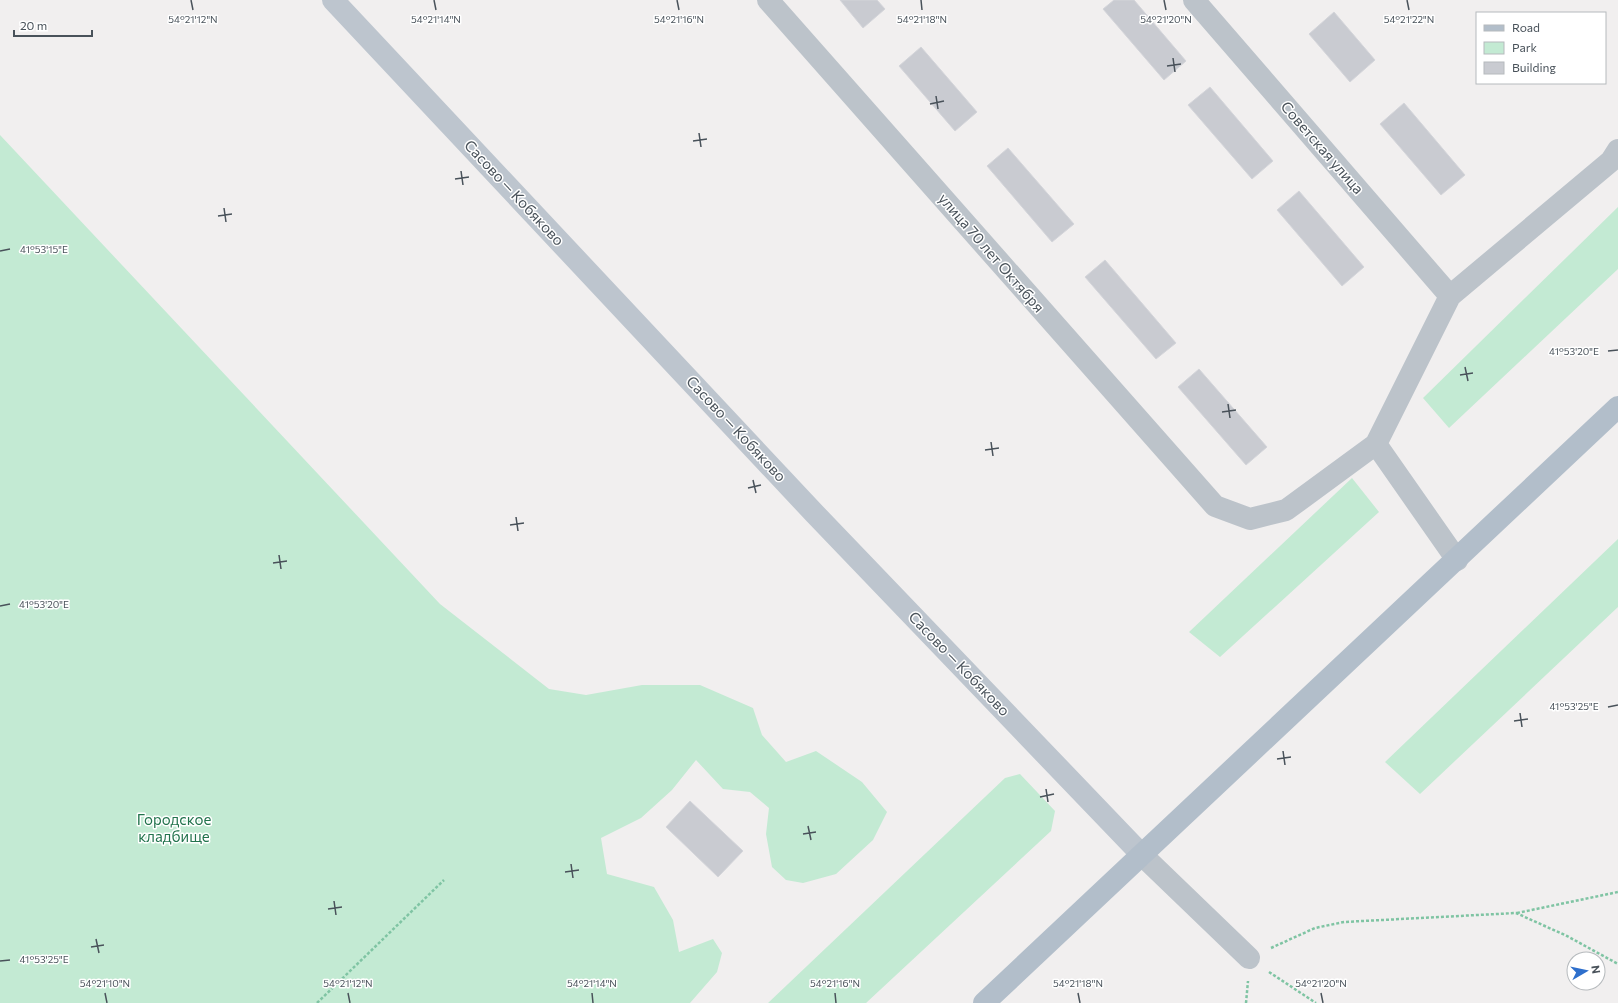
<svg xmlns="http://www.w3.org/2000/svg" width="1618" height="1003" viewBox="0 0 1618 1003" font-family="Commissioner,sans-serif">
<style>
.green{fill:#c3ead3}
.building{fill:#c9cbd1;stroke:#d4d5da}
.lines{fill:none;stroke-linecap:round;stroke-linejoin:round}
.path{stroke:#7fc4a3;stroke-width:2.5;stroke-dasharray:3 2;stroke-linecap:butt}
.street{stroke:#bcc3ca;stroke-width:22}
.secondary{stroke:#bdc5ce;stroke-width:22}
.primary{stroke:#b2beca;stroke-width:22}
.ticks{fill:none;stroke:#49525a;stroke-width:1.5}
.labels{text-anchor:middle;stroke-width:3;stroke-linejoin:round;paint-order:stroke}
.street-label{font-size:15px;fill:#49525a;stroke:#fff}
.park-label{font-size:15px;fill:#22734d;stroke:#fff}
.ticks-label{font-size:10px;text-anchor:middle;fill:#49525a;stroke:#fff;stroke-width:3;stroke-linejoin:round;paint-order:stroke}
</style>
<rect width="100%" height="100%" fill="#f1efef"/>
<path class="green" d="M0,135l440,469 109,85 37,6 56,-10h58l53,23 9,27 24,27 30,-11 46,31 25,30 -14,28 -37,34 -33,9 -17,-3 -14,-13 -6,-33 3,-26 -19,-16 -27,-3 -27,-29 -24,30 -31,28 -40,20 6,36 47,13 19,33 6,32 34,-13 9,14 -5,19 -27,31h-690z
M1618,207v62l-169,159 -26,-30z
M1352,478l27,34 -159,145 -31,-25z
M1618,539v68l-198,187 -35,-32z
M1020,774l35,37 -4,20 -185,172h-98l237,-225z"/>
<path class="building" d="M840,0h37l8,9 -22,19z
M1114,0h20l52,61 -22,19 -61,-71z
M1334,12l41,48 -25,22 -41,-48z
M921,47l56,65 -22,19 -56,-65z
M1210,87l63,74 -21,18 -64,-74z
M1404,103l61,72 -24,20 -61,-71z
M1008,148l66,76 -22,18 -65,-76z
M1299,191l65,76 -22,19 -65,-76z
M1105,260l71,83 -20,16 -71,-82z
M1199,369l68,78 -21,18 -68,-78z
M690,801l53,50 -25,26 -52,-50z"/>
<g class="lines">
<path class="path" d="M1517,913l101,-21
M1271,948l44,-20 29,-6 172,-9 51,23 51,28
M1269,972l47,31
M317,1003l127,-123
M1246,1003l2,-22"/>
<path class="street" d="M768,0l447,506 35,13 36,-9 90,-66 74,-148 161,-135 7,-11
M1194,0l256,296
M1376,444l81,116
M1142,855l107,103"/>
<path class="secondary" d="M333,0l482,514 327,341"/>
<path class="primary" d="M984,1003l634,-596"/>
</g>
<path class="ticks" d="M191,0l2,10M434,0l2,10M677,0l2,10M921,0l1,10M1164,0l2,10M1407,0l2,10M1173,58l2,14M1167,66l14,-2M936,96l2,13M930,104l14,-3M699,133l2,14M693,141l14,-2M461,171l2,14M455,179l14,-2M224,208l2,14M218,216l14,-2M0,251l10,-2M1608,351l10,-1M1465,367l3,14M1460,375l13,-2M1228,404l2,14M1222,412l14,-2M991,442l2,14M985,450l14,-2M753,480l3,13M748,488l13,-3M516,517l2,14M510,525l14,-2M279,555l2,14M273,563l14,-2M0,606l10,-2M1608,707l10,-2M1520,713l2,14M1514,721l14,-2M1283,751l2,14M1277,759l14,-2M1046,789l2,13M1040,797l14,-3M808,826l3,14M803,834l13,-2M571,864l2,14M565,872l14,-2M334,901l2,14M328,909l14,-2M96,939l3,14M91,947l13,-2M0,961l10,-1M105,993l2,10M348,993l2,10M592,993l1,10M835,993l1,10M1078,993l2,10M1321,993l2,10"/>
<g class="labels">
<g class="street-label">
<text transform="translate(1322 148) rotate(49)" y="5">Советская улица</text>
<text transform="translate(514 193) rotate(47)" y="5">Сасово — Кобяково</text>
<text transform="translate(991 253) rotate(49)" y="5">улица 70 лет Октября</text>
<text transform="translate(736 429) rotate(47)" y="5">Сасово — Кобяково</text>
<text transform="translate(959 664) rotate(46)" y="5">Сасово — Кобяково</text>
</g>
<g class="park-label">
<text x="174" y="825">Городское<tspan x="174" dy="17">кладбище</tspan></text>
</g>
</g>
<g class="ticks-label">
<text x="193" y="23">54°21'12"N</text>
<text x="436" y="23">54°21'14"N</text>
<text x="679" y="23">54°21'16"N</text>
<text x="922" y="23">54°21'18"N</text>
<text x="1166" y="23">54°21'20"N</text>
<text x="1409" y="23">54°21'22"N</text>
<text x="44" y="253">41°53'15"E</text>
<text x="1574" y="355">41°53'20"E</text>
<text x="44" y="608">41°53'20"E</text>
<text x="1574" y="710">41°53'25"E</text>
<text x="44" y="963">41°53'25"E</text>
<text x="105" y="987">54°21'10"N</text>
<text x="348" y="987">54°21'12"N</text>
<text x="592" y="987">54°21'14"N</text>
<text x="835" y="987">54°21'16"N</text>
<text x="1078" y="987">54°21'18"N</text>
<text x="1321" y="987">54°21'20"N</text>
</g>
<rect x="1476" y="12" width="130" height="72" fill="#ffffff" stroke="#b6babd"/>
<rect x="1484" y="25" width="20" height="6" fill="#b2beca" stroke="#b6babd"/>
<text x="1512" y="32" font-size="12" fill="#49525a">Road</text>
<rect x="1484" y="42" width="20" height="12" fill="#c3ead3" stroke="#b6babd"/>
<text x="1512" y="52" font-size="12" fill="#49525a">Park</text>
<rect x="1484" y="62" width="20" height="12" fill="#c9cbd1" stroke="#b6babd"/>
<text x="1512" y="72" font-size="12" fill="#49525a">Building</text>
<g transform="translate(1586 971) rotate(81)"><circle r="19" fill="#ffffff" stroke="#b6babd"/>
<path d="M0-3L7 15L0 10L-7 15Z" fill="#2e6fcc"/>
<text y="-6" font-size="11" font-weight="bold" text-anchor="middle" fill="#49525a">N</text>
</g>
<path d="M14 30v6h78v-6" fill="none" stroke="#49525a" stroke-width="2"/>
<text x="20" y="30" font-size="12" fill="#49525a" stroke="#ffffff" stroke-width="3" paint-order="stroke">20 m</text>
</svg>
